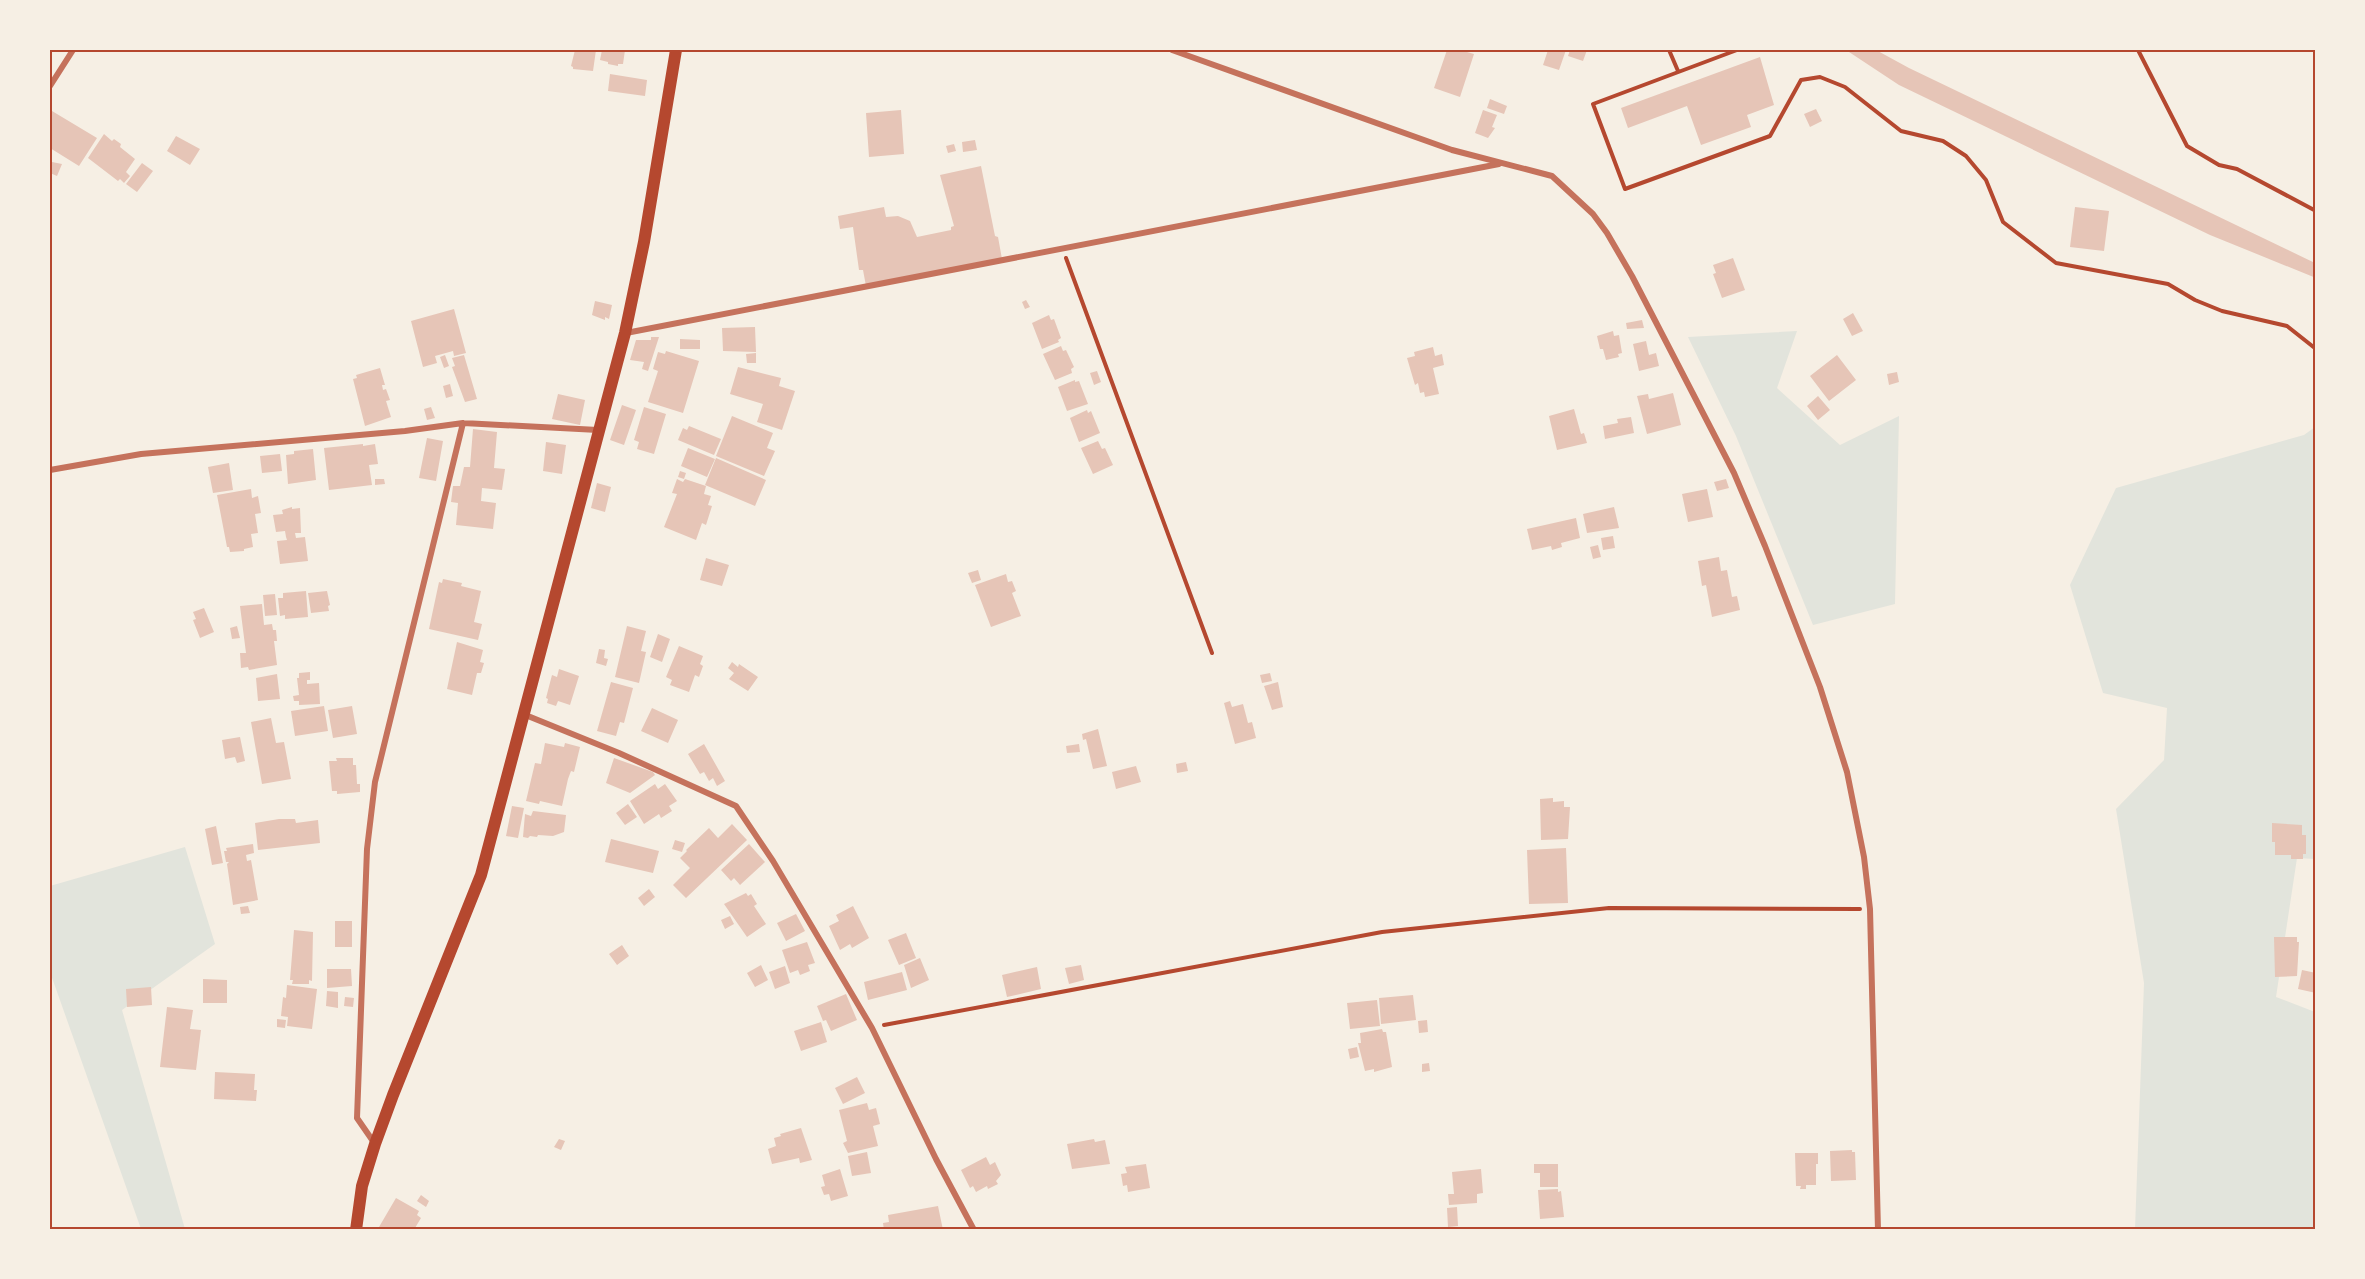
<svg xmlns="http://www.w3.org/2000/svg" width="2365" height="1279" viewBox="0 0 2365 1279" font-family="Karla,sans-serif">
<style>
.green{fill:#e2e4dc}
.building{fill:#e6c5b7}
.lines{fill:none;stroke-linecap:round;stroke-linejoin:round}
.path{stroke:#b5482f;stroke-width:4}
.minor{stroke:#c5725c;stroke-width:6}
.secondary{stroke:#b5482f;stroke-width:12}
.neatline{fill:none;stroke:#b5482f;stroke-width:2}
</style>
<rect width="100%" height="100%" fill="#f6efe4"/>
<path class="green" d="M1797,331l-20,57 63,57 59,-29 -4,188 -82,21 -77,-189 -48,-99z
M2315,427v432l-18,-1 -21,139 39,15v217h-180l9,-246 -28,-174 48,-49 3,-52 -64,-15 -33,-108 46,-97 188,-53z
M185,847l30,97 -93,66 63,219h-44l-91,-257v-86z"/>
<path class="building" d="M575,50h21l-3,21 -20,-2v-2l-2,-1z
M602,50h23l-2,14h-5v2l-10,-2v-2l-8,-2z
M1447,50h13l14,4 -14,43 -26,-9z
M1548,50h18l-7,20 -16,-5z
M1570,50h17l-4,11 -15,-5z
M1846,50h30l33,18 406,195 1,15 -106,-43 -311,-150z
M1760,57l14,48 -27,10 4,12 -50,18 -14,-39 -59,22 -7,-20z
M610,74l37,6 -2,16 -37,-5z
M1490,99l17,7 -3,8 -17,-6z
M1816,109l6,12 -12,6 -6,-13z
M901,110l3,44 -35,3 -3,-44z
M1483,110l14,5 -5,12 3,1 -7,10 -13,-5z
M52,111l45,27 -18,28 -29,-18v-33z
M104,134l8,7 2,-2 7,5 -1,3 15,12 -9,13 4,4 -6,7 -4,-4 -2,2 -30,-23z
M176,136l24,13 -10,16 -23,-14z
M975,140l2,10 -14,2 -1,-10z
M954,144l2,7 -8,2 -2,-7z
M52,162l10,2 -5,12 -7,-3z
M142,163l11,8 -16,21 -11,-8z
M981,166l14,70 3,1 4,22 -136,27 -3,-16h-4l-6,-43 -13,2 -2,-13 46,-9 2,10 12,-1 12,5 7,16 34,-7v-3l3,-1 -14,-51z
M2075,207l34,4 -5,40 -34,-4z
M1733,258l12,32 -23,8 -9,-24 3,-1 -3,-8z
M1026,300l4,7 -5,2 -3,-7z
M595,301l17,4 -3,14 -4,-2v3l-13,-5z
M454,309l12,44 -12,3 -1,-5 -18,5 2,7 -14,4 -12,-46z
M1853,313l10,18 -11,5 -9,-17z
M1049,315l2,5 3,-1 7,19 -3,2 1,2 -17,7 -10,-26z
M1642,320l2,8 -17,1 -1,-6z
M755,327l1,25 -33,-1 -1,-23z
M1613,331l1,5 5,-1 3,18 -4,1 1,3 -13,3 -3,-11h-3l-3,-13z
M651,337h8l-11,34 -6,-2 2,-7 -14,-2 6,-20h15z
M680,339l20,1v9h-20z
M1646,341l3,14 7,-2 3,13 -20,5 -6,-27z
M1061,346l2,5 3,-1 8,17 -3,2 1,4 -17,7 -12,-26z
M1433,347l2,9 7,-2 2,11 -11,3 6,26 -14,3 -1,-5 -4,1 -2,-10 -3,2 -8,-27 8,-2 -1,-4z
M666,351l33,10 -16,52 -35,-11 10,-31 -5,-2 5,-17 7,2z
M756,353v10h-9l-1,-9z
M445,355l4,11 -5,2 -4,-11z
M464,355l13,44 -12,3 -13,-35 3,-1 -3,-8z
M1837,355l19,25 -27,21 -19,-25z
M738,367l43,11 -2,8 16,5 -13,39 -25,-8 6,-18 -33,-10z
M380,368l5,17h-3l1,5 3,-1 4,11 -4,1 5,16 -26,9 -12,-47 4,-1 -1,-3z
M1097,371l4,11 -7,3 -4,-12z
M1897,372l2,10 -10,3 -2,-11z
M1075,380v2l4,-1 9,23 -21,7 -9,-24z
M450,384l3,12 -7,2 -3,-12z
M1673,393l8,32 -34,9 -10,-38 11,-2 1,5z
M558,394l27,6 -5,25 -28,-6z
M1818,396l12,14 -12,10 -11,-14z
M622,405l14,5 -12,35 -14,-5z
M431,407l4,11 -8,2 -3,-11z
M644,407l22,7 -12,40 -17,-5 2,-7 -5,-2z
M1574,409l7,25 3,-1 3,10 -30,7 -8,-34z
M1087,410l1,3 3,-2 9,22 -21,9 -9,-24z
M732,416l41,17 -6,15 8,3 -11,25 -48,-20z
M1631,417l3,16 -29,6 -2,-13 15,-3 -1,-4z
M689,426l32,13 -7,16 -36,-15 5,-12 4,2z
M473,429l24,3 -3,36 11,1 -3,21 -20,-2 -1,13 15,2 -3,26 -37,-4 2,-22 -7,-1 2,-16h7l4,-19h6z
M427,438l16,3 -7,40 -17,-3z
M1098,441l4,8 3,-1 8,17 -20,9 -12,-26z
M546,442l20,3 -4,29 -19,-3z
M363,444v2l12,-2 3,20 -9,1 3,20 -43,5 -5,-42z
M688,448l27,11 -8,18 -26,-11z
M313,449l3,31 -28,4 -2,-29 8,-1v-3z
M280,454l2,17 -20,2 -2,-17z
M716,458l50,22 -11,26 -50,-21z
M229,463l4,27 -20,3 -5,-26z
M680,471l6,2 -2,6 -6,-2z
M375,479h9l1,5 -10,1z
M677,479l6,3 2,-3 21,7 -2,8 7,2 -3,9 4,1 -6,19 -4,-2 -6,17 -32,-13 13,-33 -5,-1z
M1726,479l3,9 -12,3 -3,-9z
M597,483l14,4 -6,25 -14,-4z
M251,489l1,9 6,-2 3,17 -6,1 3,19 -7,1 2,13 -9,2v2l-14,1 -1,-5h-2l-10,-52z
M1707,489l6,28 -25,5 -6,-28z
M292,507v2l8,-1 1,25h-6l1,5 9,-1 3,24 -28,3 -3,-23 10,-1 -1,-3 -1,-6 -9,1 -3,-17 10,-1 -1,-4z
M1614,507l5,21 -32,5 -4,-19z
M1576,518l4,20 -19,5 1,4 -10,3 -1,-4 -19,4 -5,-21z
M1613,536l2,12 -12,2 -2,-12z
M1598,545l3,12 -8,2 -3,-12z
M1719,557l2,14 6,-1 5,27 5,-1 3,14 -28,7 -6,-32 -4,1 -4,-25z
M706,558l23,7 -7,21 -22,-6z
M978,570l3,10 -9,3 -4,-10z
M1006,574l2,8 4,-1 4,10 -4,2 9,23 -30,11 -16,-42z
M443,579l19,4 -1,3 20,5 -7,31 8,2 -4,16 -49,-11 10,-47 3,1z
M306,591l2,26 -23,2v-4l-5,1 -2,-18h5v-5z
M327,591l3,14 -2,1 1,5 -18,2 -3,-20z
M275,594l2,21 -12,1 -2,-21z
M262,604l2,21 8,-1 1,6h3l1,11h-3l3,24 -28,5 -1,-3 -7,1 -1,-15h6l-6,-47z
M204,608l10,24 -14,6 -7,-18 3,-1 -3,-7z
M237,626l3,12 -8,1 -2,-11z
M627,626l19,5 -5,20 5,1 -7,31 -24,-6z
M658,634l12,5 -8,23 -12,-5z
M457,642l26,8 -3,12 4,1 -3,10h-4l-5,22 -25,-6z
M679,646l24,10 -3,8 3,2 -4,11 -4,-2 -6,17 -19,-7 2,-5 -6,-3z
M599,649l6,1 -1,8 4,1 -2,7 -10,-3z
M732,662l6,5 1,-3 19,13 -10,14 -19,-12 5,-6 -6,-5z
M559,669l20,7 -9,29 -12,-4 -2,5 -9,-3 1,-4 -2,-1 6,-23 5,2z
M310,672v8h-3v4l12,-1 1,21 -21,1v-4h-5l-1,-5 6,-1 -2,-17h2v-5z
M1270,673l2,8 -10,2 -2,-8z
M277,674l3,25 -22,2 -2,-23z
M611,682l22,6 -9,35 -4,-1 -4,14 -19,-5z
M1278,682l5,25 -11,3 -8,-24z
M1230,701l2,6 11,-3 5,19 4,-1 4,16 -21,6 -11,-41z
M324,706l4,25 -33,5 -4,-25z
M352,706l5,28 -24,4 -5,-28z
M652,708l26,12 -10,23 -27,-12z
M271,718l5,25 8,-1 7,37 -29,5 -11,-62z
M1098,729l9,37 -14,3 -7,-30 -3,1 -1,-6z
M240,737l5,24 -8,2 -2,-6 -10,2 -3,-19z
M545,743l19,4 1,-4 15,4 -6,25 -3,-1 -3,8 -6,27 -22,-5 -1,3 -13,-3 9,-38 6,1z
M704,744l21,37 -8,5 -4,-8 -4,3 -5,-9 -4,2 -12,-20z
M1079,744l1,8 -13,1 -1,-7z
M336,758h17v7h3l1,19h3v8l-23,2v-3h-5l-3,-30h8z
M614,758l39,14 2,3 -25,18 -24,-10z
M1186,762l2,9 -11,2 -1,-9z
M1136,766l5,16 -25,7 -4,-17z
M655,784l3,5 7,-5 12,17 -8,5 3,5 -11,7 -2,-4 -15,10 -14,-23z
M1553,798v4l11,-1v6h6l-2,32 -27,1 -1,-41z
M628,804l9,13 -12,8 -9,-12z
M512,806l12,2 -6,30 -12,-2z
M533,811l33,4 -2,17 -11,4 -15,-1 -1,2 -7,-1 -2,2 -5,-1 2,-23 6,2z
M279,819h16l1,4 22,-3 2,23 -62,7 -3,-27z
M2272,823l30,2v10h4v19h-3v5h-12v-4h-16v-13h-3z
M732,824l15,16 -61,58 -13,-13 17,-17 -10,-10 7,-7 -1,-1 23,-22 9,10z
M216,826l7,37 -11,2 -7,-36z
M611,839l48,12 -6,22 -48,-11z
M675,840l10,3 -3,9 -10,-3z
M253,844l1,9 -8,2 1,6 4,-1 7,40 -25,5 -6,-41 2,-2h-3l-2,-11h3l-1,-3z
M749,844l16,18 -25,23 -6,-7 -3,3 -10,-11z
M1566,848l2,55 -39,1 -2,-54z
M649,889l6,8 -11,9 -6,-8z
M746,893l2,3 3,-2 6,10 -3,2 12,18 -19,13 -23,-33z
M248,906l2,7 -9,1 -1,-7z
M853,906l16,32 -17,10 -2,-4 -10,6 -11,-24 10,-5 -3,-6z
M796,914l9,17 -19,10 -9,-18z
M730,916l4,8 -9,5 -4,-9z
M335,921h17v26h-17z
M294,930l19,2 -1,49 -3,-1v4h-17l1,-4h-3z
M906,933l10,25 -17,7 -11,-25z
M2274,937h23v5h2l-2,34 -22,1z
M807,942l8,21 -7,2 2,6 -10,4 -2,-5 -8,3 -8,-23z
M622,945l7,11 -12,9 -8,-11z
M920,958l9,22 -18,8 -7,-23z
M761,965l7,15 -13,7 -8,-14z
M1081,965l3,15 -15,4 -4,-16z
M785,966l5,17 -15,6 -6,-17z
M1037,967l4,22 -34,8 -5,-22z
M327,969h24l1,17 -25,2z
M2302,970l14,3v20l-18,-4z
M902,972l5,18 -39,10 -4,-18z
M203,979l24,1v23h-24z
M287,985l30,4 -5,40 -25,-3 1,-9 -7,-1 2,-19 3,1z
M151,987l1,18 -25,2 -1,-18z
M327,991l11,1v16l-12,-2z
M846,994l11,26 -26,11 -5,-11 -3,1 -6,-15z
M1413,995l3,25 -35,4 -2,-26z
M345,997l9,1 -1,9 -9,-1z
M1377,1000l3,26 -30,3 -3,-26z
M167,1007l26,3 -3,19 11,1 -5,40 -36,-3z
M277,1019l9,1 -1,8 -8,-1z
M1427,1020l1,12 -9,1 -1,-12z
M821,1022l6,20 -26,9 -7,-20z
M1382,1029l1,3h3l6,35 -18,5v-3l-9,2 -7,-28h3l-1,-10z
M1357,1047l2,10 -9,2 -2,-10z
M1429,1063l1,8 -8,1v-8z
M215,1072l40,2 -1,16h3l-1,11 -42,-2z
M857,1077l8,16 -22,11 -8,-16z
M867,1103l2,7 7,-2 4,16 -7,2 5,20 -30,7 -5,-10 4,-2 -8,-31z
M801,1128l11,32 -12,3 -1,-5 -27,6 -4,-15 8,-3 -2,-8 7,-2 -1,-2z
M559,1139l6,2 -4,9 -7,-3z
M1094,1139l1,3 10,-2 5,24 -38,5 -5,-25z
M1852,1150v2h3l1,28 -25,1 -1,-30z
M867,1152l4,21 -19,3 -4,-20z
M1795,1153h23v11h-2v21h-10v4h-6l1,-3h-5z
M986,1157l4,8 5,-3 6,13 -5,6 2,3 -10,5 -1,-3 -11,6 -3,-6 -3,2 -9,-18z
M1146,1164l4,24 -22,4 -1,-7 -4,1 -2,-12 6,-1 -2,-6z
M1534,1164h24v23h-18v-14h-6z
M840,1169l8,27 -17,5 -2,-7 -5,1 -3,-8 4,-1 -3,-11z
M1481,1169l2,24 -6,1v9l-28,2 -1,-11h6l-2,-22z
M1558,1189v3l3,-1 3,26 -24,2 -2,-29z
M421,1195l8,6 -3,6 -9,-6z
M396,1198l23,13 -2,4 4,3 -6,10 -32,2 -4,-3z
M938,1206l5,24h-59l-1,-7 6,-1 -1,-7z
M1457,1207l1,19 -10,1 -1,-19z"/>
<g class="lines">
<path class="path" d="M1669,50l9,21
M1737,50l-144,54 32,85 145,-53 31,-56 19,-3 25,10 56,44 42,10 23,15 20,24 17,42 53,41 112,21 27,16 27,11 65,15 29,23
M2138,50l49,96 32,19 18,4 79,42
M1066,258l146,395
M884,1025l498,-93 227,-24 251,1"/>
<path class="minor" d="M1172,50l280,100 100,26 41,38 14,19 25,43 102,197 31,73 55,141 27,85 17,85 6,52 8,321
M50,86l23,-36
M626,333l873,-169
M50,470l91,-16 264,-23 58,-8 135,7
M523,714l96,39 117,53 37,55 99,167 64,131 38,71
M375,1144l-18,-26 10,-269 8,-67 88,-359"/>
<path class="secondary" d="M356,1230l6,-44 13,-42 18,-49 88,-220 144,-542 19,-91 32,-192"/>
</g>
<rect width="2365" height="1279" fill="none" stroke="#f6efe4" stroke-width="102"/>
<rect x="51" y="51" width="2263" height="1177" class="neatline"/>
</svg>
